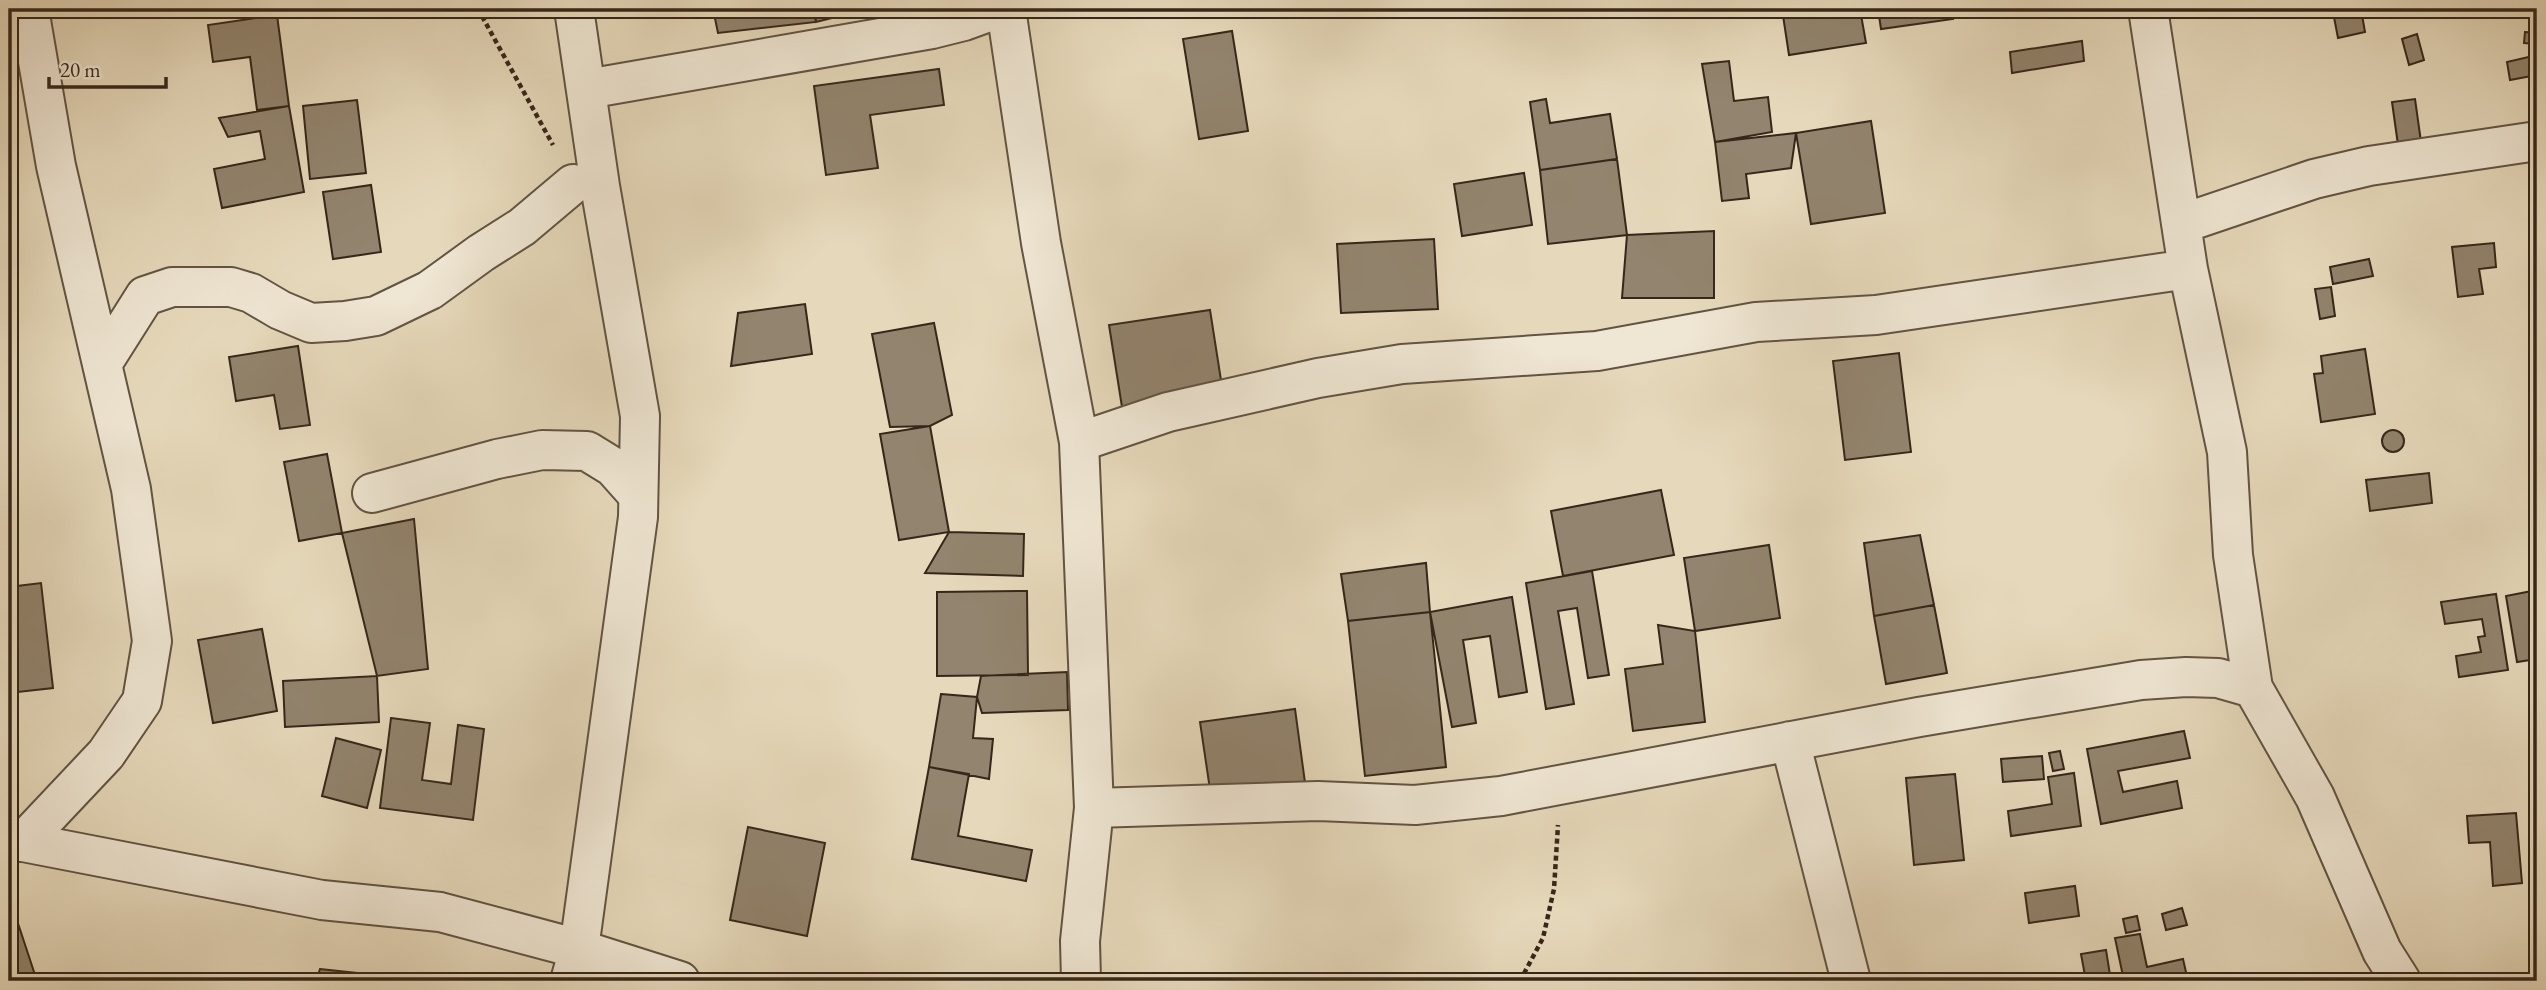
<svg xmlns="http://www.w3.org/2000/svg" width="2546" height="990" viewBox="0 0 2546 990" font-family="'EB Garamond',serif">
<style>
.building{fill:#92846e;stroke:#36271a;stroke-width:2}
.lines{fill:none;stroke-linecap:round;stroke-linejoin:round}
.minor-casing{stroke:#625442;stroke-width:42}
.tertiary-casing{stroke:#625442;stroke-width:42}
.path{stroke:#36271a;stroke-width:4.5;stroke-dasharray:5 3.5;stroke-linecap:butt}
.minor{stroke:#efe6d3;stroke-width:38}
.tertiary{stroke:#efe6d3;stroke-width:38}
</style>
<rect width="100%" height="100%" fill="#e6d9bb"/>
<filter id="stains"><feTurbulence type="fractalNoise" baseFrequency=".00286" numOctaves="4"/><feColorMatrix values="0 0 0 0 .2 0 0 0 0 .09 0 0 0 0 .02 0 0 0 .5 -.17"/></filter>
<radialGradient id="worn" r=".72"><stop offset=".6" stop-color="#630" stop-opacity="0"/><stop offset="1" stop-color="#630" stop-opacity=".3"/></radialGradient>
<path class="building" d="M713,9h100l3,13 -98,11z
M815,9h53l-52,13z
M1782,9h78l6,34 -77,12z
M1878,9h73l2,10 -72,10z
M2348,9h13l4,23 -27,6 -5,-26z
M277,15l12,91 -32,4 -7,-53 -37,5 -5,-37z
M1232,31l16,100 -49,8 -16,-100z
M2525,32l12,1v11l-13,-1z
M2417,34l7,26 -15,5 -7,-26z
M2082,41l2,20 -72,12 -2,-21z
M2537,55v20l-27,5 -3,-18z
M1729,61l5,40 34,-4 4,35 -57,10 -13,-78z
M939,69l5,36 -74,10 8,53 -52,7 -12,-89z
M1546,99l4,24 60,-9 7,45 -77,11 -10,-68z
M2415,99l7,50 -23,3 -7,-50z
M357,100l9,73 -56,6 -7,-73z
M289,106l15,86 -82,16 -8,-39 51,-10 -5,-28 -32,6 -9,-19z
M1871,121l14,92 -74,11 -15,-91z
M1796,133l-5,35 -45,6 3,24 -27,3 -7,-59z
M1617,159l10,76 -79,9 -8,-74z
M1524,173l8,52 -70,11 -8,-52z
M371,185l10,67 -48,7 -10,-67z
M1714,231v67h-92l5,-63z
M1434,239l4,70 -97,4 -4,-69z
M2494,243l2,24 -17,2 4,25 -25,3 -6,-50z
M2369,259l4,17 -40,8 -3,-17z
M2331,287l4,29 -15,3 -5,-30z
M805,304l7,50 -81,12 7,-53z
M1210,310l13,83 -101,14 -13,-82z
M934,323l18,92 -22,11 -40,1 -18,-93z
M298,346l12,79 -30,4 -6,-34 -38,6 -7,-44z
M2365,349l10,65 -54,8 -7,-48 9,-1 -2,-17z
M1899,353l12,99 -66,8 -12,-99z
M930,426l19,106 -50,8 -19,-106z
M2382 441a11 11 0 1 1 22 0a11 11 0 1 1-22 0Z
M327,454l15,79 -43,8 -15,-79z
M2429,473l3,30 -62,8 -4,-31z
M1661,490l13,65 -111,21 -12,-65z
M414,519l14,150 -51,7 -35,-143z
M949,532l75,2 -1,42 -98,-3z
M1920,535l14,70 -60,11 -10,-73z
M1769,545l11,73 -85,13 -11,-73z
M1426,563l4,49 -82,9 -7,-47z
M1592,571l17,104 -21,3 -11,-70 -19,3 16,93 -28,5 -20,-126z
M41,583l12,105 -44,5v-106z
M2537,590v69l-20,3 -11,-66z
M1027,591l1,84 -91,1v-84z
M2496,594l12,76 -49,7 -3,-21 25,-4 -3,-15 7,-1 -3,-17 -37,5 -4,-22z
M1512,597l15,95 -28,5 -9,-61 -27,4 13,83 -24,4 -22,-115z
M1934,605l13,68 -61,11 -12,-68z
M1430,612l16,155 -81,9 -17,-155z
M1658,625l37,6 10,91 -72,9 -8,-62 38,-5z
M262,629l15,82 -64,12 -15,-83z
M1067,672l1,38 -86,3 -5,-16 4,-21z
M377,676l2,46 -94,5 -2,-46z
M941,694l36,3 -4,41 20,1 -4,40 -60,-12z
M1295,709l11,81 -94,13 -12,-81z
M391,718l39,5 -8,57 29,4 7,-59 26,4 -11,91 -93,-12z
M2184,731l6,27 -72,13 5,21 54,-11 5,27 -81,16 -14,-75z
M336,738l45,12 -14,58 -45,-12z
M2060,751l4,18 -11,2 -4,-18z
M2042,756l2,23 -41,3 -2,-23z
M929,767l40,7 -11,62 74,14 -6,31 -114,-22z
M2074,773l7,53 -70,10 -3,-25 44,-7 -4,-27z
M1955,774l9,86 -50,5 -8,-87z
M2516,813l6,70 -29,3 -3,-44 -21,1 -2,-27z
M748,827l77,16 -18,93 -77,-16z
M2075,886l4,30 -50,7 -4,-30z
M9,896l28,85h-28z
M2182,908l5,17 -21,5 -4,-16z
M2137,916l3,14 -14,3 -3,-14z
M2140,934l7,33 36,-8 5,22h-64l-9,-43z
M2106,950l5,31h-25l-5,-27z
M320,969l46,5 -1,7h-49z"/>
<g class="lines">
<defs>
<path id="minor" d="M1006,9l35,234 38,199 15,366 -14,133 1,40
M2148,9l40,260 39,183 6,103 20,133 62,109 67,154 19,30
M587,89l345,-60 32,-8 33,-12
M2181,224l133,-45 55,-13 168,-25
M102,364l43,-68 27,-9h59l20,6 29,17 31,13 34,-2 31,-5 54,-26 51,-37 41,-26 51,-43
M1079,442l89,-30 150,-34 84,-14 195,-13 159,-29 120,-7 312,-46
M372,493l125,-34 45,-9 45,1 26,16 25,28
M1790,741l61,240
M1094,808l224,-7 97,4 86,-9 418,-79 222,-37 45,-3 32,1 35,10
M9,842h14l299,58 118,12 139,37 101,32
M23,842l83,-88 36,-53 10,-60 -21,-152 -75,-323 -27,-157"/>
<path id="tertiary" d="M570,981l9,-32 59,-432 2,-101 -40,-230 -26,-177"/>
</defs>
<use href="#minor" class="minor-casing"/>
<use href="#tertiary" class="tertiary-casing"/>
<path class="path" d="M478,9l75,136
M1520,981l23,-43 11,-49 4,-64"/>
<use href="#minor" class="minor"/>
<use href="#tertiary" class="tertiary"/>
</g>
<rect width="2546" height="990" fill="none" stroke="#e6d9bb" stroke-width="35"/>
<rect x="10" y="10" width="2525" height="969" fill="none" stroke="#36271a" stroke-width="3.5"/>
<rect x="18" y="18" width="2511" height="955" fill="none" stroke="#36271a" stroke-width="2"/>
<path d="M49 77v10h117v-10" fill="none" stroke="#36271a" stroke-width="3.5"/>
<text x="60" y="77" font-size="21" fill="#36271a" stroke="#efe6d3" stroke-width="5" paint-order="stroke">20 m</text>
<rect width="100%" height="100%" filter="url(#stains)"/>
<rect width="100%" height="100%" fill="url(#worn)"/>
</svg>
